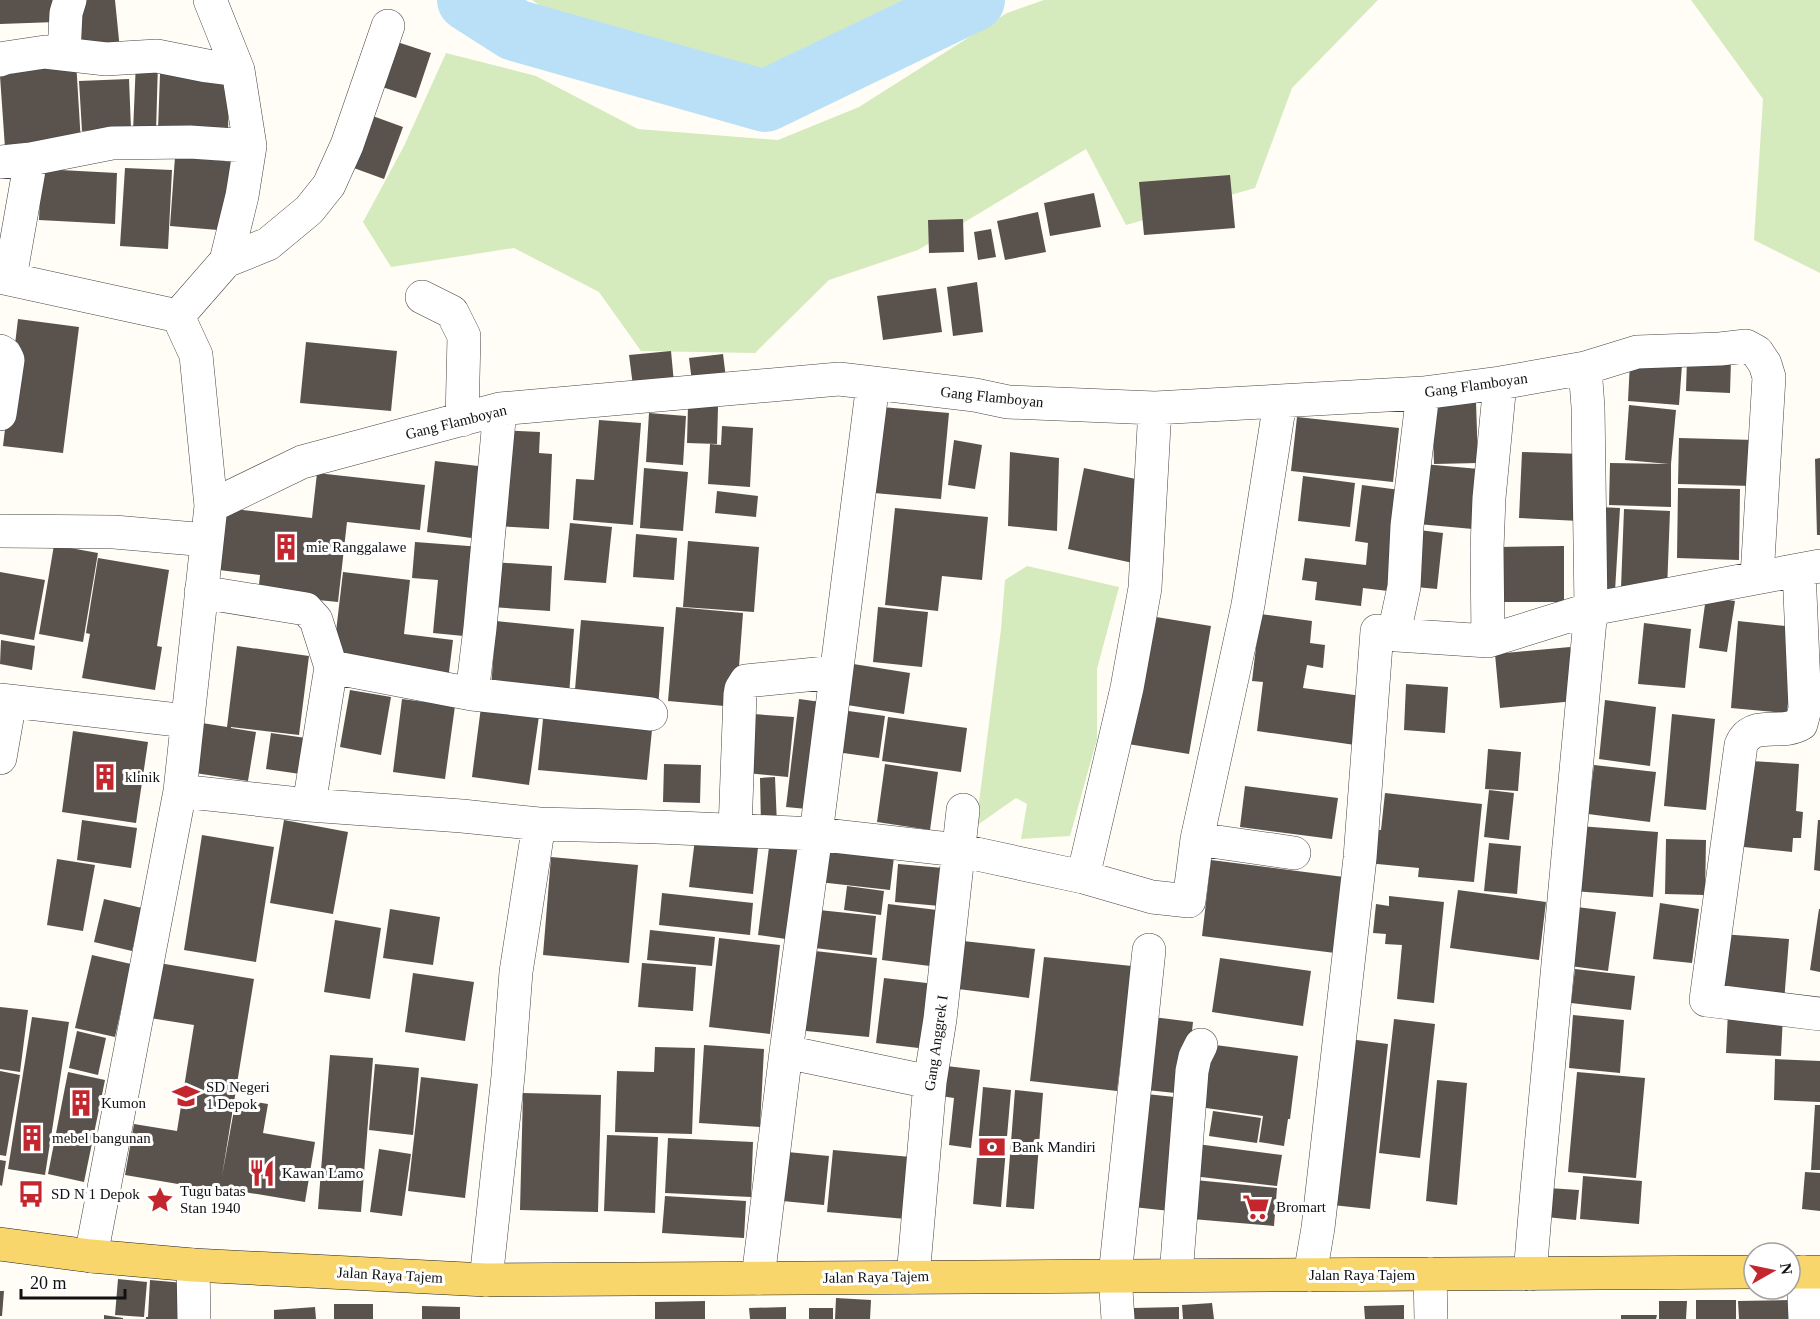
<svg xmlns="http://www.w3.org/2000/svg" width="1820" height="1319" viewBox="0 0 1820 1319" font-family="'Times New Roman',serif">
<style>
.green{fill:#d5ebbd}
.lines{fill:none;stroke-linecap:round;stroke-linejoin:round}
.river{stroke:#b9e0f7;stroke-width:62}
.building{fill:#5a524d}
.minor-casing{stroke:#444;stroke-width:34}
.major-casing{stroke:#222;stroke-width:34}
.minor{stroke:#fff;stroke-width:33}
.major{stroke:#f9d66b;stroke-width:33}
.labels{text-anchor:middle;stroke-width:6;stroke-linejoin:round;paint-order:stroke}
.street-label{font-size:15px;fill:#111;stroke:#fff}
.poi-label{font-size:15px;fill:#111;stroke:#fff;text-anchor:start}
</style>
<rect width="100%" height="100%" fill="#fffdf5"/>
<path class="green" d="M532,0h371l-140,69 -208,-53z
M1044,0h334l-86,88 -37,100 -129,37 -40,-76 -168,101 -89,30 -74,73 -114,-2 -42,-59 -85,-44 -123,19 -28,-45 41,-76 42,-93 90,23 102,53 140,11 81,-33 148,-94z
M1691,0h129v273l-66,-33 9,-141z
M1027,566l92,21 -22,82v70l-27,97 -49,3 6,-35 -11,-6 -40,28 25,-197 4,-49z"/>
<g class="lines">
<path class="river" d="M468,0l47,30 250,71 209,-101"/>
</g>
<path class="building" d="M0,0h54l2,22 -56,2z
M77,0h38l5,50 -38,3z
M391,40l40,13 -15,45 -40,-13z
M76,61l5,82 -76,5 -5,-72z
M136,61l22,1 -2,70h-23z
M160,74l69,2 -1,56 -70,-2z
M129,79l2,50 -49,2 -3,-50z
M370,115l33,12 -19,52 -33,-12z
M175,157l60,5 -5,69 -60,-5z
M125,168l47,2 -4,79 -48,-3z
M41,169l76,4 -2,51 -76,-4z
M1230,175l5,53 -91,7 -5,-53z
M1094,193l7,34 -51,9 -6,-33z
M1038,212l8,40 -41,8 -8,-39z
M963,219l1,33 -35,1 -1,-33z
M991,229l5,28 -18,3 -4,-28z
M977,282l6,50 -30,4 -6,-49z
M936,288l6,44 -59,8 -6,-44z
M18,319l61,8 -16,126 -60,-7z
M306,342l91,9 -6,60 -91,-8z
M671,351l3,32 -41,3 -4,-31z
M723,354l3,24 -34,4 -3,-24z
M1687,359l44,1 -1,33 -44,-2z
M1630,362l52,3 -3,40 -51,-4z
M1476,402l2,61 -44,1 -2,-60z
M1629,405l47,5 -5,54v43l-62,-2 1,-42 59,1 -44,-4z
M688,406l30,1 -1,37 -30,-1z
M882,407l67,6 -8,86 -67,-6z
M649,413l37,3 -3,49 -37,-3z
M1297,417l102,11 -6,54 -102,-11z
M599,420l42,3 -8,102 -60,-5 3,-41 18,1z
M722,426l31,2 -3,59 -42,-3 2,-40 11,1z
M500,430l40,2 -1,21 13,1 -3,75 -54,-3z
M1679,438l76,2 -2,46 -75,-2z
M954,440l28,5 -7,44 -27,-4z
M1010,452l49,6 -2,73 -49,-5z
M1522,452l60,2 -3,67 -60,-3z
M1820,458v77h-3l-2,-76z
M435,461l52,6 -8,72 -52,-7z
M1423,464l56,5 -6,60 -55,-5z
M644,468l44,4 -5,59 -43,-3z
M1084,468l66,14 -17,81 -65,-14z
M317,473l108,12 -5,45 -73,-8 -9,80 -80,-8 2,-19 -41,-5 6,-62 87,10z
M1303,476l52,7 -5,44 -52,-6z
M1362,485l38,5 -12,101 -25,-3 -2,18 -46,-6 2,-18 -15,-2 3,-22 61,7 2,-22 -13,-2z
M1678,488l62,1 -1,71 -62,-2z
M717,491l41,5 -2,21 -41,-4z
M1598,507l22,1 -5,83 -21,-1z
M895,508l93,9 -6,63 -40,-4 -4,35 -53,-6z
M1624,509l46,2 -3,79 -46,-2z
M570,523l42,4 -6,56 -42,-3z
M1411,529l32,4 -6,56 -32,-3z
M636,534l41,4 -3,42 -41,-3z
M688,541l71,6 -5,65 -71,-5z
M415,542l67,5 -8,90 -41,-4 5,-53 -26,-2z
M54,545l44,8 -15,89 -44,-8z
M1564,546v56h-64l-1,-55z
M98,558l71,12 -12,76 5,1 -7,43 -73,-12 8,-44 -4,-1z
M493,562l59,4 -2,45 -59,-4z
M0,572l45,8 -11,60 -34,-6z
M343,572l67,8 -6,54 49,6 -5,40 -116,-14z
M1706,597l29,4 -8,51 -28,-4z
M676,607l67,6 -7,94 -68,-6z
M878,607l50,5 -6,55 -49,-5z
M1260,614l52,7 -2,22 15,2 -2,23 -16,-3 -4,23 59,8 -7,49 -98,-14 6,-49 -11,-1z
M1150,616l61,10 -22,128 -61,-10z
M581,620l83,7 -6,82 -84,-8z
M496,621l78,8 -5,66 -78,-7z
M1738,621l57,6 -8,86 -56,-5z
M1644,623l47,6 -6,59 -47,-4z
M1,640l34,6 -3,24 -32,-6z
M237,646l72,10 -10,79 -68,-8v1l25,4 -8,49 -53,-8 7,-50 25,4z
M1570,647l5,54 -75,7 -5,-54z
M847,663l63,10 -6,41 -63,-10z
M1406,684l42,3 -3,46 -41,-3z
M350,690l41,7 -10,58 -41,-8z
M402,699l53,7 -10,73 -52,-7z
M799,699l22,3 -14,107 -21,-2z
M1605,700l51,7 -6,59 -51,-7z
M481,707l58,9 -10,69 -57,-8z
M544,709l109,11 -6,60 -109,-10z
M841,710l44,6 -6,42 -43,-6z
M753,714l41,3 -6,60 -41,-4z
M1672,714l43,5 -9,91 -42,-4z
M888,717l79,11 -6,44 -79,-11z
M73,731l75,11 -12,81 -74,-11z
M271,733l42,6 -6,36 -41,-6z
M1488,749l33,3 -3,39 -33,-2z
M1751,761l48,3 -3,47 7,1 -2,26h-8l-1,14 -48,-5z
M664,764l37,1 -1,38 -37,-1z
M885,764l53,8 -8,58 -53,-8z
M1594,765l62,7 -6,50 -62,-8z
M775,777l2,48h-16l-1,-47z
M1245,786l93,12 -6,41 -92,-12z
M1489,790l25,3 -5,47 -25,-3z
M1385,793l97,11 -8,78 -56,-5 1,-9 -52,-5 3,-34 11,1z
M82,820l55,8 -6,40 -54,-8z
M284,820l64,12 -15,82 -63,-11z
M1818,820h2v51l-6,-1z
M1579,826l79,6 -5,65 -80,-6z
M696,831l63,7 -6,56 -64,-7z
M202,835l72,12 -18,115 -72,-12z
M770,839l36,5 -13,96 -35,-5z
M1666,839l40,1 -1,55 -40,-1z
M824,841l71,8 -5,41 -71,-8z
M1489,843l32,3 -4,48 -33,-3z
M551,857l87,8 -9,98 -86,-8z
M57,859l38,6 -12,66 -36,-6z
M1211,860l133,17 -9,76 -133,-17z
M898,864l45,4 -3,38 -45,-4z
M847,886l37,5 -3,24 -37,-5z
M1458,890l88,12 -7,58 -89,-12z
M662,893l91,10 -3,32 -91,-10z
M1389,896l55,6 -10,101 -37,-4 5,-54 -17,-1 1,-10 -13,-1 3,-29 13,2z
M104,899l38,9 -10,43 -38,-9z
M1660,903l39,6 -7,54 -39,-4z
M888,904l49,6 -7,56 -48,-6z
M1577,907l39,5 -8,59 -38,-5z
M390,909l50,8 -7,48 -50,-7z
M1819,909h1v63l-10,-2z
M819,910l57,6 -4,39 -57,-7z
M335,920l46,8 -11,71 -46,-7z
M650,930l65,7 -3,29 -65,-6z
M1721,934l68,5 -5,63 -68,-5z
M719,938l61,7 -10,89 -61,-7z
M963,941l72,8 -6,49 -71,-9z
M806,950l71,8 -8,79 -63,-6z
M92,955l39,9 -16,73 -40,-9z
M1044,957l88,9 -15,125 -87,-10z
M1220,958l91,13 -8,55 -91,-14z
M159,963l95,16 -32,197 14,-77 32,5 -5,29 52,9 -10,60 -85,-14 -1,3 -94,-16 9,-51 43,7 17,-106 -44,-7z
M642,963l54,4 -3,44 -55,-4z
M1575,969l60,7 -4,34 -60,-7z
M413,973l61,9 -9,59 -60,-9z
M884,978l51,6 -8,65 -51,-6z
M0,1007l28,3 -8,62 -20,-3z
M1728,1012l55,3 -2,41 -55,-3z
M1573,1015l51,5 -4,53 -51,-5z
M1145,1016l48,6 -8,72 -48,-5z
M32,1017l37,5 -24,153 -37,-6z
M1394,1019l41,5 -15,134 -41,-5z
M77,1031l29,7 -8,37 -29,-7z
M1341,1038l47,6 -18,165 -47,-5z
M1208,1044l90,12 -8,63h-2l-4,27 -25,-4 4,-26 -64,-9z
M704,1045l60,4 -4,78 -61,-4z
M655,1047l40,1 -3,86 -77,-2 2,-61 37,1z
M330,1055l43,3 -12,154 -43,-3z
M1775,1059l45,2v41l-46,-2z
M375,1064l44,4 -6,67 -44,-5z
M938,1065l42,5 -9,78 -22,-3 5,-47 -20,-3z
M0,1071l20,4 -14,81 -6,-1z
M68,1072l37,8 -21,102 -36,-8z
M1577,1072l68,6 -9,100 -68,-6z
M421,1077l57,7 -13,114 -57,-7z
M1437,1080l30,3 -10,122 -31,-4z
M983,1087l28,3 -10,117 -28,-3z
M1015,1090l28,3 -9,116 -28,-2z
M523,1093l78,2 -3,117 -78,-2z
M1137,1093l47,5 -14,113 -46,-5z
M1815,1105h5v65h-9z
M1213,1111l48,7 -4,25 -48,-7z
M607,1135l51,2 -3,76 -51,-2z
M668,1138l85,4 -2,55 -86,-4z
M1197,1144l85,11 -5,31 -84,-10z
M379,1149l32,5 -9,62 -32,-4z
M833,1150l78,7 -5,62 -79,-7z
M777,1151l52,5 -5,49 -52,-5z
M0,1160l6,1 -4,25 -2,-1z
M1805,1172l15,1v38l-18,-2z
M1583,1176l59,5 -3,43 -59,-5z
M1195,1180l82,8 -3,38 -82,-7z
M1548,1188l31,2 -3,30 -30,-3z
M665,1196l81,5 -2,37 -82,-5z
M118,1279l29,3 -3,35 -29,-2z
M150,1280l34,3 -4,36h-34v-2h2z
M0,1291h4l-2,25h-2z
M836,1298l35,2 -1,19h-35z
M1696,1300h40v19h-40z
M1791,1300v19h-52l-1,-18z
M705,1301v18h-50v-17z
M1659,1301h28l-1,18h-27z
M1212,1303l2,16h-31l-1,-14z
M334,1304h39v15h-39z
M1404,1305v14h-39l-1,-13z
M422,1306l38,1v12h-38z
M315,1307l1,12h-42v-9z
M786,1307v12h-36l-1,-11z
M1179,1307v12h-46v-11z
M809,1308h24v11h-24z
M104,1315l19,3v1h-19z
M1621,1315h36l-1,4h-35z"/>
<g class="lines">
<defs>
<path id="minor" d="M210,0l28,70 12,76
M64,54l2,-41 4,-13
M0,60l5,-2 40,-6 61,7 51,-3 50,10 31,4
M0,162l31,-3 81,-16 78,-1 60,4 -8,50 -16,65 -48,55
M226,261l42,-17 41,-34 20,-25 18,-40 41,-119
M0,277l178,39 18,39 15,151 -31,285 -89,465
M10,278l21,-119
M422,297l30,15 12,24 -2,84
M0,351l5,3 3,6 -8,54
M211,506l91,-44 198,-53 339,-30 136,16 33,7 147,6 268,-15 77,-10 85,-15 52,-16 83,-3 26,-3 11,6 8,12 4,13 -12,200
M0,531l114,1 93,8
M1799,570l6,139 -4,15c-21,12 -49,-5 -60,21l-35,255 114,14
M201,592l105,17 10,11 15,47 -22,138
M1397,635l-1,-11 8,-37 3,-61 16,-133
M1488,641l-1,-92 2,-51 11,-115
M331,667l141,27 179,20
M472,694l8,-66 20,-219
M0,700l187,21
M0,758l10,-57
M180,791l129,14 153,11 77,8 118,3 159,7 142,16 125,27 69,20 37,4 8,-62 51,-234 32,-203
M735,830l5,-135 1,-6 5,-8 90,-9
M1197,839l97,14
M1083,877l44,-189 18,-100 10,-180
M786,1052l144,30
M193,1265l1,54
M1803,1272l2,47
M1430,1274l1,45
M1530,1274l7,-84 54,-581 -3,-202 -3,-39
M1176,1275l16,-204 3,-14 6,-12
M1310,1275l8,-47 42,-370 17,-227 20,4 91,6 103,-32 229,-43
M913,1277l17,-195 10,-63 23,-209
M758,1278l28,-226 30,-218 57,-451
M486,1280l22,-204 8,-104 23,-148
M1118,1319l-3,-43 34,-326"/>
<path id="major" d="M0,1244l91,12 102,9 293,15 1268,-8
M1790,1272h30"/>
</defs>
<use href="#minor" class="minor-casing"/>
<use href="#major" class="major-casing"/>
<use href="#minor" class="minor"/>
<use href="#major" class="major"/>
</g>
<defs>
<symbol id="building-bare" viewBox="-9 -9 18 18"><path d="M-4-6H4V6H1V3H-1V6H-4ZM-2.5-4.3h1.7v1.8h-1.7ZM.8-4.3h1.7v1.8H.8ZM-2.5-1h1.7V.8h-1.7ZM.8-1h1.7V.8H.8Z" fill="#c4262e" stroke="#fff" stroke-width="2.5" paint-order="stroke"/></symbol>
<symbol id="school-bare" viewBox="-9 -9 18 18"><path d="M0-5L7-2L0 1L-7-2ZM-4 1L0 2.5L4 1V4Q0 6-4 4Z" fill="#c4262e" stroke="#fff" stroke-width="2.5" paint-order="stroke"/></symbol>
<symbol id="bank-bare" viewBox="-9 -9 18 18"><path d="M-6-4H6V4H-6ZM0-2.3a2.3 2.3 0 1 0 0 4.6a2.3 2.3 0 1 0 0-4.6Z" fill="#c4262e" stroke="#fff" stroke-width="2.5" paint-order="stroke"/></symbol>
<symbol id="restaurant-bare" viewBox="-9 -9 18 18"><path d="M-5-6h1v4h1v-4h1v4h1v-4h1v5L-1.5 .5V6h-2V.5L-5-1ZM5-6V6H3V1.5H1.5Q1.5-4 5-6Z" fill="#c4262e" stroke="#fff" stroke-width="2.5" paint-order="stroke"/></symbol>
<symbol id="bus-bare" viewBox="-9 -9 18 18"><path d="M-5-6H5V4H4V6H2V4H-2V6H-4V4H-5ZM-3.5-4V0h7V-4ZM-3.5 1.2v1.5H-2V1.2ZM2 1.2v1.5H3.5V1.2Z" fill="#c4262e" stroke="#fff" stroke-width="2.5" paint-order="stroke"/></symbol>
<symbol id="sight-bare" viewBox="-9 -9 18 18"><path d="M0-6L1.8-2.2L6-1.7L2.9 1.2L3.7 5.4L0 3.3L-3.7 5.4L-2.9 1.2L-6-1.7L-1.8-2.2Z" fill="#c4262e" stroke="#fff" stroke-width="2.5" paint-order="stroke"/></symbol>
<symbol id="supermarket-bare" viewBox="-9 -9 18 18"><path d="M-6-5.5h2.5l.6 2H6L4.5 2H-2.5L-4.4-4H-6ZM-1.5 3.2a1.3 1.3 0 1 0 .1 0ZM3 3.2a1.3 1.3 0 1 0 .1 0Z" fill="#c4262e" stroke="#fff" stroke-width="2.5" paint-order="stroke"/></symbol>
</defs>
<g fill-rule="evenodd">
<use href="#building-bare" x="267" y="528" width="38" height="38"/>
<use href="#building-bare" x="86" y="758" width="38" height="38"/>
<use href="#school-bare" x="167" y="1077" width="38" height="38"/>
<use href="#building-bare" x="62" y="1084" width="38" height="38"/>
<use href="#building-bare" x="13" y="1119" width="38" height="38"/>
<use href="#bank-bare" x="973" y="1128" width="38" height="38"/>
<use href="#restaurant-bare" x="243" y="1154" width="38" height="38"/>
<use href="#bus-bare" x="12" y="1175" width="38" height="38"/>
<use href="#sight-bare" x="141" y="1181" width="38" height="38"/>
<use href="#supermarket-bare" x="1237" y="1188" width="38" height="38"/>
</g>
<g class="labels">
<g class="street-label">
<text transform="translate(1476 385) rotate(-8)" y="5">Gang Flamboyan</text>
<text transform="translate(992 397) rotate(6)" y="5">Gang Flamboyan</text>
<text transform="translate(456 422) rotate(-14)" y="5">Gang Flamboyan</text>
<text transform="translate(936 1043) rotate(-82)" y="5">Gang Anggrek I</text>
<text transform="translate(390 1275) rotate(3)" y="5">Jalan Raya Tajem</text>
<text x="1362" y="1280">Jalan Raya Tajem</text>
<text transform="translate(876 1277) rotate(-1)" y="5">Jalan Raya Tajem</text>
</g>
<g class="poi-label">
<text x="306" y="552">mie Ranggalawe</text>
<text x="125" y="782">klinik</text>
<text x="206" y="1092">SD Negeri<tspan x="206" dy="17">1 Depok</tspan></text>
<text x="101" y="1108">Kumon</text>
<text x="52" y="1143">mebel bangunan</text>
<text x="1012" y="1152">Bank Mandiri</text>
<text x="282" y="1178">Kawan Lamo</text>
<text x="180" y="1196">Tugu batas<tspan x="180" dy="17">Stan 1940</tspan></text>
<text x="51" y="1199">SD N 1 Depok</text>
<text x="1276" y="1212">Bromart</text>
</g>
</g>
<g transform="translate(1772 1271) rotate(81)"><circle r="28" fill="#ffffff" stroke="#a0a0a0" stroke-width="1.5"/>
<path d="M0-4.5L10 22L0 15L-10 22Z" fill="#c4262e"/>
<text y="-9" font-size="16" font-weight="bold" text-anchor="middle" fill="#111111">N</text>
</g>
<path d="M21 1289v9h104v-9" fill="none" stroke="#111111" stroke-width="3"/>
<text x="30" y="1289" font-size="18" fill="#111111" stroke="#ffffff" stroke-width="4.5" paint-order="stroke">20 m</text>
</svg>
